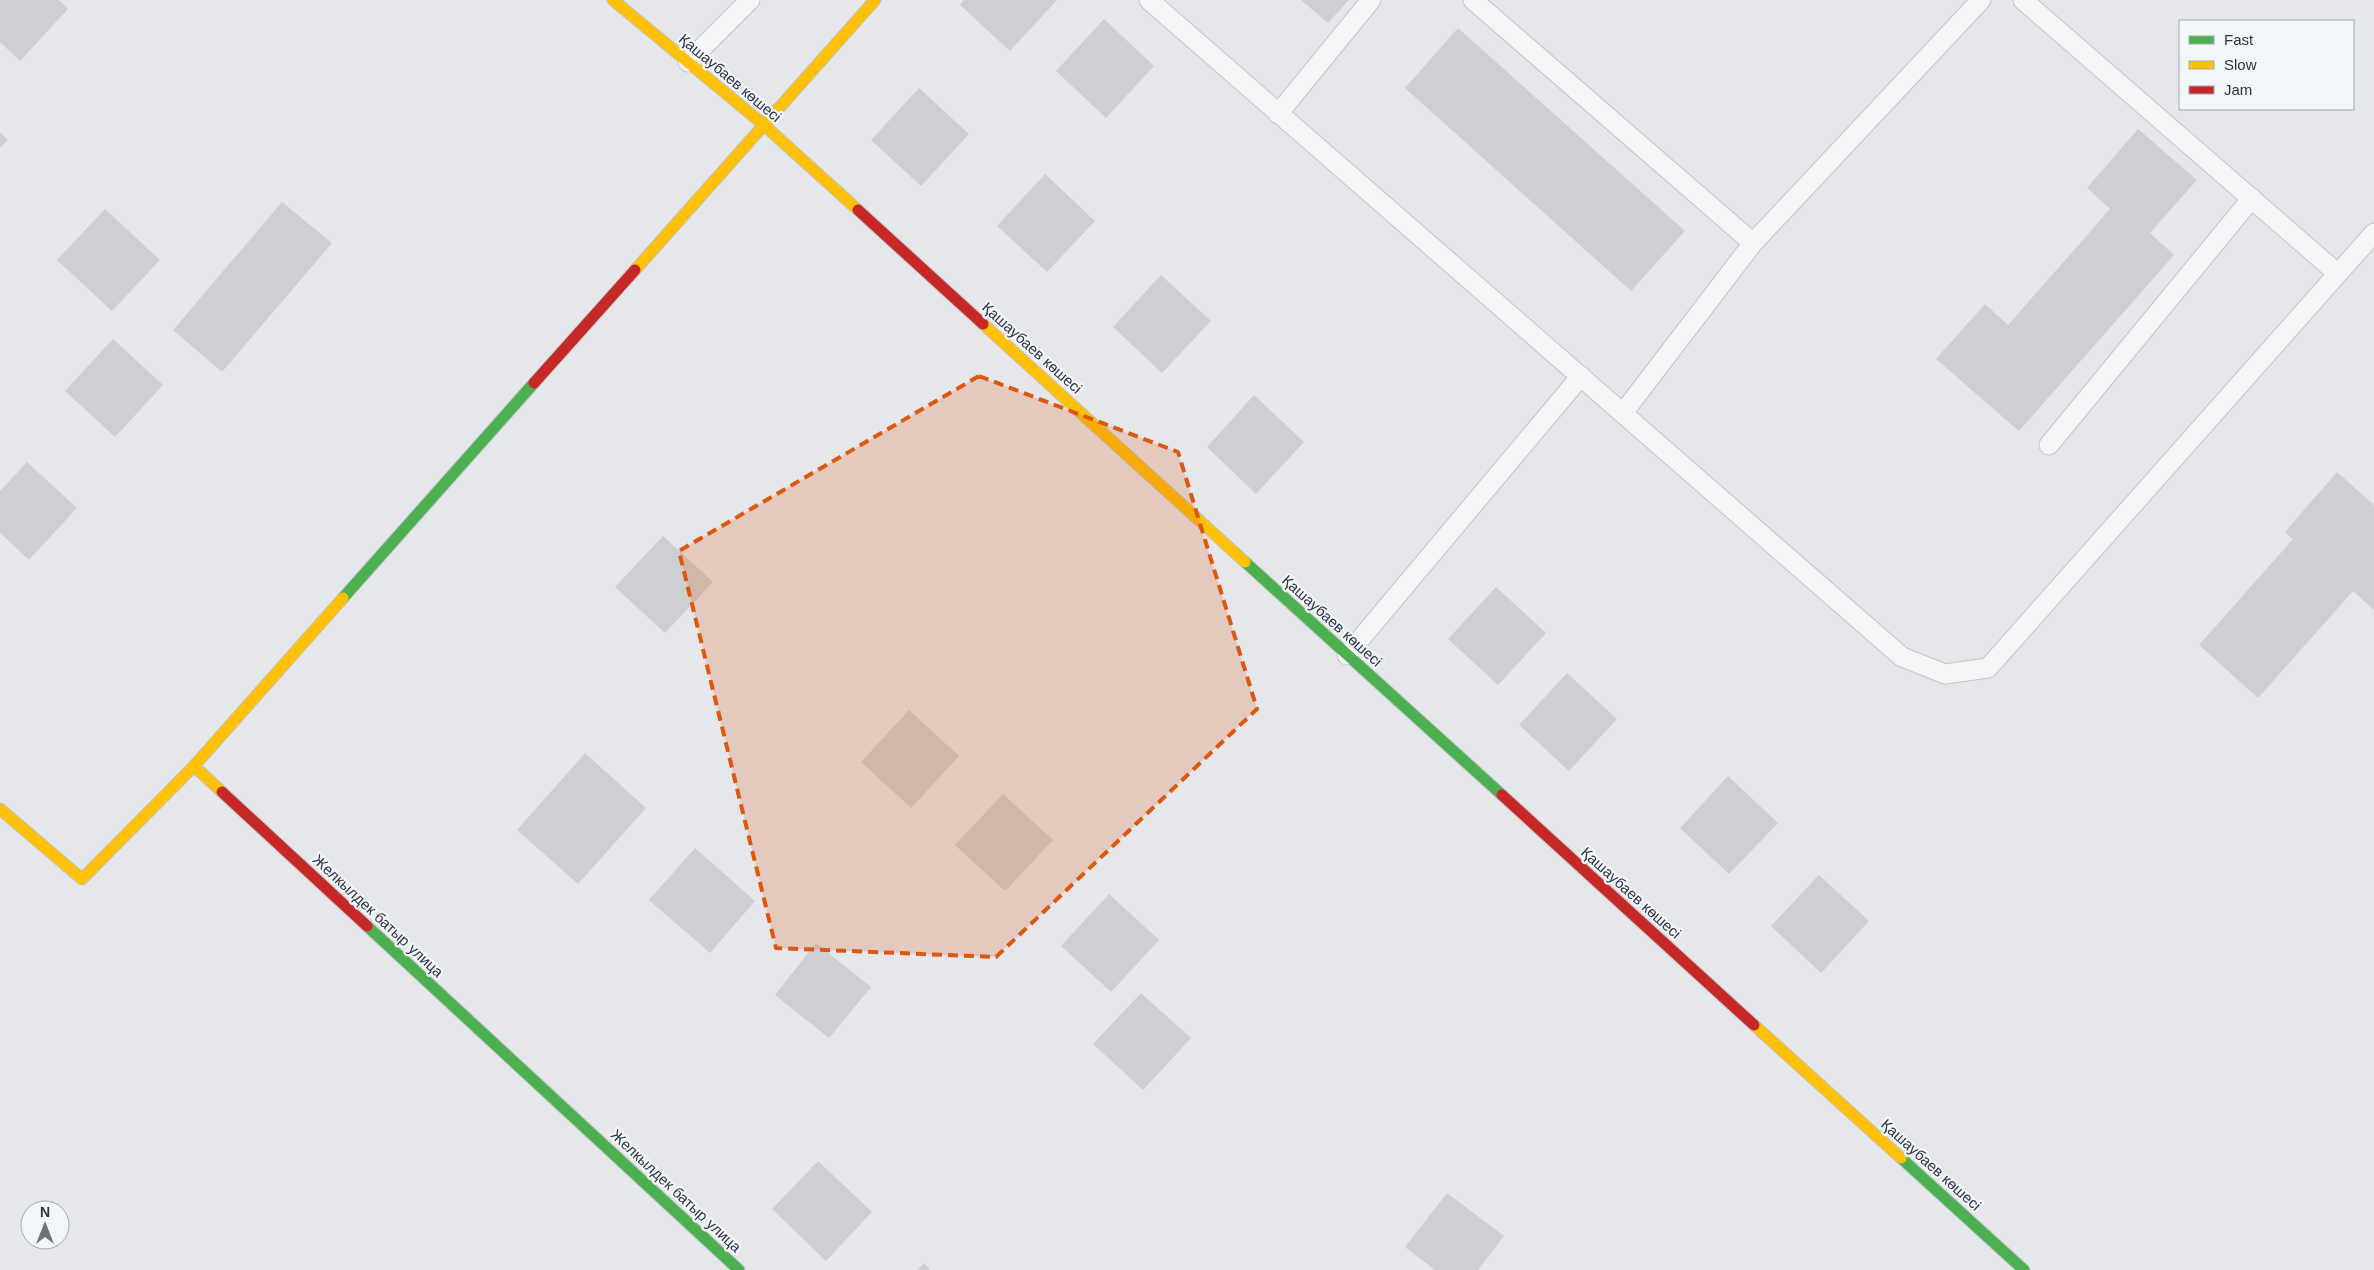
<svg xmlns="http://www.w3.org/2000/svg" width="2374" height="1270" viewBox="0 0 2374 1270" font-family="Arial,sans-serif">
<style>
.building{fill:#cdcfd3}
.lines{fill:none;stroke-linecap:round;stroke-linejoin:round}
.lane-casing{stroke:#c3c5c8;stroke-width:21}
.fast-casing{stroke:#c3c5c8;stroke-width:13}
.slow-casing{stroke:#c3c5c8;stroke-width:13}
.jam-casing{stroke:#c3c5c8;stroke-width:13}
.lane{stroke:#f5f5f7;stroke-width:19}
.fast{stroke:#4caf50;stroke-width:11}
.slow{stroke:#ffc107;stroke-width:11}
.jam{stroke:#c62828;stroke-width:11}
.marked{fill:#de570f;fill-opacity:0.2;stroke:#de570f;stroke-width:4;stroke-dasharray:10 6;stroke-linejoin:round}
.labels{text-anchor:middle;stroke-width:4.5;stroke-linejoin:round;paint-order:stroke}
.street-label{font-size:15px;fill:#2a3446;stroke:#f3f6f9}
</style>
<rect width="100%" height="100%" fill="#e5e7ea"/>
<path class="building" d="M0,0h59l9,9 -48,52 -20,-19z
M964,0h93l-47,51 -50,-46z
M1301,0h48l-21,23z
M1104,19l50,47 -48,52 -50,-47z
M1458,28l227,203 -54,60 -226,-203z
M919,88l50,46 -48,52 -50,-46z
M2138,129l59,51 -47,53 24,22 -155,176 -83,-72 49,-55 23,21 102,-116 -23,-21z
M0,132l8,8 -8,8z
M1045,174l50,47 -48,51 -50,-46z
M282,202l50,41 -110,129 -49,-42z
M105,209l55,51 -48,51 -55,-51z
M1161,275l50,46 -49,52 -49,-46z
M113,339l50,46 -48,52 -50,-46z
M1254,395l50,47 -48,52 -49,-47z
M27,462l50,46 -48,52 -29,-27v-42z
M2337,472l37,33v105l-21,-19 -95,107 -59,-53 94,-106 -8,-7z
M663,536l50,46 -48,51 -50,-46z
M1496,587l50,46 -48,52 -50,-46z
M1567,673l50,46 -48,52 -50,-46z
M909,710l50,46 -48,52 -50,-46z
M585,753l61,55 -68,76 -61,-54z
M1728,776l50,47 -49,51 -49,-46z
M1003,794l50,46 -48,51 -50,-46z
M695,848l60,53 -45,52 -61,-53z
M1819,875l50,46 -48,52 -50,-47z
M1109,894l50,46 -48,52 -50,-46z
M816,943l55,44 -42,51 -54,-43z
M1141,993l50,45 -48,52 -50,-46z
M818,1161l54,51 -46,49 -54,-52z
M1447,1193l57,43 -26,34h-43l-30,-23z
M924,1263l6,7h-13z"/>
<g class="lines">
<defs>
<path id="lane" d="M1149,0l753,657 43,17 43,-6 386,-435
M1473,0l280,243
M2023,0l314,273
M688,62l62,-62
M1278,114l93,-114
M1623,413l130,-170 228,-243
M2049,445l203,-247
M1347,655l234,-279"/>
<path id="fast" d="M1245,562l257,233
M343,598l191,-215
M367,926l372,344
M1901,1158l123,112"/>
<path id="slow" d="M613,0l151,125 94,85
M635,270l240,-270
M983,324l262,238
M194,766l149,-168
M0,809l82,70 112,-113 28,26
M1754,1025l147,133"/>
<path id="jam" d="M858,210l125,114
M534,383l101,-113
M222,792l145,134
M1502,795l252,230"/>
</defs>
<use href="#lane" class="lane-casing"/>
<use href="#fast" class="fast-casing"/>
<use href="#slow" class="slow-casing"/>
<use href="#jam" class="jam-casing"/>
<use href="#lane" class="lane"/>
<use href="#fast" class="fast"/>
<use href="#slow" class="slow"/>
<use href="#jam" class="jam"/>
</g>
<path class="marked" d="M979,376l199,76 79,257 -261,248 -220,-9 -97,-397z"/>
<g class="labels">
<g class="street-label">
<text transform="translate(730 78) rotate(40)" y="5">Қашаубаев көшесі</text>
<text transform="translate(1032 348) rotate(42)" y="5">Қашаубаев көшесі</text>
<text transform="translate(1332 621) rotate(42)" y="5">Қашаубаев көшесі</text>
<text transform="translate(1631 893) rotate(42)" y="5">Қашаубаев көшесі</text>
<text transform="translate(378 916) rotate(43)" y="5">Желкылдек батыр улица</text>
<text transform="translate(1931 1165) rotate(42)" y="5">Қашаубаев көшесі</text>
<text transform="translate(676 1191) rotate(43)" y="5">Желкылдек батыр улица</text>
</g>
</g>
<rect x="2179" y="20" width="175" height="90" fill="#f3f6f9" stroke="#a3a8b1"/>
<rect x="2189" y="36" width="25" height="8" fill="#4caf50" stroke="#a3a8b1"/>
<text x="2224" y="45" font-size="15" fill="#2a3446">Fast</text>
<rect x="2189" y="61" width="25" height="8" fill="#ffc107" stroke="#a3a8b1"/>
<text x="2224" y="70" font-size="15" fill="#2a3446">Slow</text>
<rect x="2189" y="86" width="25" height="8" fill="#c62828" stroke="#a3a8b1"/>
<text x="2224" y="95" font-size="15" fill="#2a3446">Jam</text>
<g transform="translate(45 1225)"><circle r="24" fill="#f3f6f9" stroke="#a3a8b1"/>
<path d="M0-4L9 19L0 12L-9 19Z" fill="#6b737f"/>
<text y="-8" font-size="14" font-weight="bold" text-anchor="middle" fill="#2a3446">N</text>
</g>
</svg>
